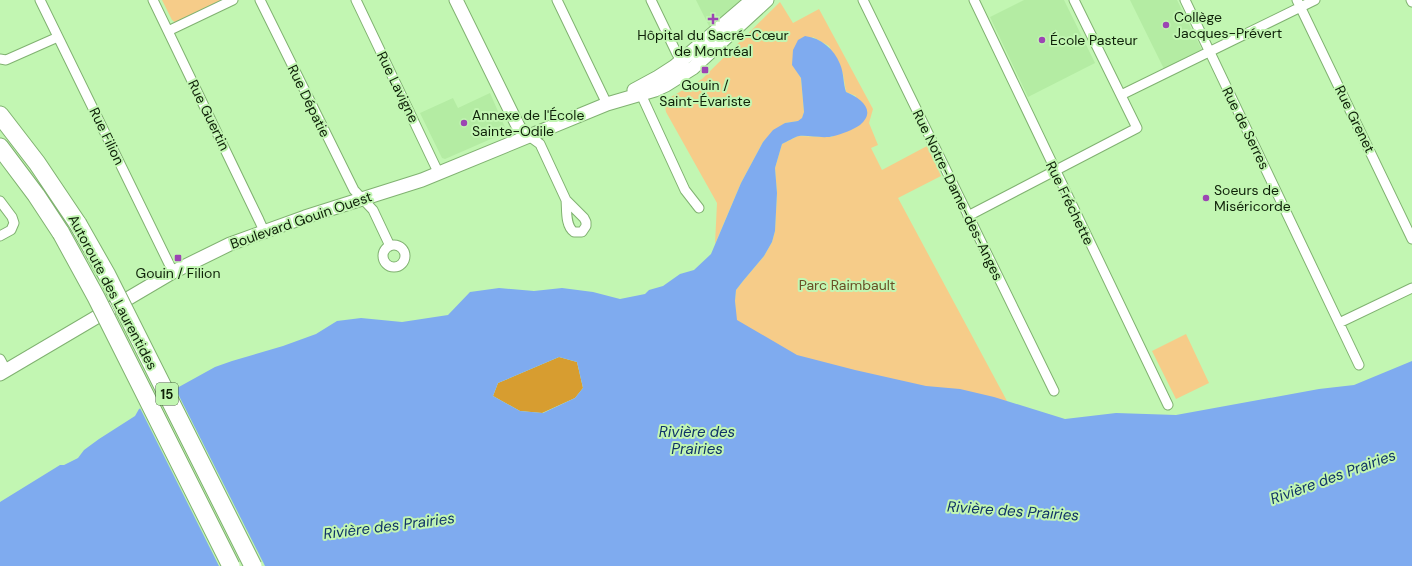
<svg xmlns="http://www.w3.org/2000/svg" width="1412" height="566" viewBox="0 0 1412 566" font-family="'DM Sans',sans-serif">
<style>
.built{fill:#b4eca3}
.green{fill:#f6cc89}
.forest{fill:#d79d30}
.water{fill:#7fabef;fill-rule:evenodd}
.pier{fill:#c2f6b2}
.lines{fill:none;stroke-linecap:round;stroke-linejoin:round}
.street-casing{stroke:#80b271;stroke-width:11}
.secondary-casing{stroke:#80b271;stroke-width:15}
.highway-casing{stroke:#80b271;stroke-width:19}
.street{stroke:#fff;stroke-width:9}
.secondary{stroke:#fff;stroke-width:13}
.highway{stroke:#fff;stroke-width:17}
.highway-bridge-casing{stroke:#80b271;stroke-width:19;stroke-linecap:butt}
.highway-bridge{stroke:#fff;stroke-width:17}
.poi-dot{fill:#9c45b3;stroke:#c2f6b2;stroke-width:1.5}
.labels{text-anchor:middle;stroke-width:4;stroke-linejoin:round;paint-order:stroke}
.shield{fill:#c2f6b2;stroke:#44613b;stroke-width:1}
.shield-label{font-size:13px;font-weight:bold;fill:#0e2108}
.poi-label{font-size:14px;fill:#0e2108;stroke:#c2f6b2;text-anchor:start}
.street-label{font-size:14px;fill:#0e2108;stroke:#c2f6b2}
.park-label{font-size:14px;fill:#695027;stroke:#c2f6b2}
.water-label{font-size:15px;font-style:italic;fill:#103367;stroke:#c2f6b2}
</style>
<rect width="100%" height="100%" fill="#c2f6b2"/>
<path class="built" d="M696,0h46l-32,28z
M1024,0h40l31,63 -67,34 -38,-80z
M1130,0h47l25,50 -38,19z
M490,93l17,39 -62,27 -3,-1 -22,-45 33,-15 5,10z"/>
<path class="green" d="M162,0h62l-48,23 -4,-3z
M780,2l13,21 26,-14 54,100 -4,14 9,22 -7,3 11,22 45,-24 14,30 -43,22 109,203 -46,-3 -166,-37 -59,-41 -1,-19 1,-11 7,-9 21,-25 8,-14 3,-11 2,-38 -2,-25 7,-24 16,-8 34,1 24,-41 -10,-4 -3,-18 -14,-28 -16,-9 -21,27 9,14 3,34 -2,7 -3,2 -14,2 -22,19 -22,41 -26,61 2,-41 -51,-91 -2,-11 38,-22z
M1186,334l23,49 -33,16 -24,-48z"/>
<path class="forest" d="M559,357l18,5 6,26 -8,10 -33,15 -22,-2 -27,-15 5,-13z"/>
<path class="water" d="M805,36c16,2 29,13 35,28 4,9 3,19 6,28 15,6 31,19 14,33 -7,5 -19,9 -26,11 -11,3 -24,-1 -35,0 -5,1 -12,6 -17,8l-7,24 2,25 -2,38 -3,11 -8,14 -21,25 -7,9 -1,11 2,19 60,35 58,15 71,16 34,3 34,8 71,22 51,-6 60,2 143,-26 35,-4 58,-24v205h-1412v-64l60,-37h4l14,-7 6,-8 15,-11 36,-23 4,-7 76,-42 17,-6 51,-15 33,-12 21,-13 24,-3 41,4 46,-7 22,-23 29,-4 35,3 28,-3 31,4 27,7 25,-5 4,-4 14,-4 17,-12 14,-4 17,-16 30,-71 22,-41 10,-12 12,-7 13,-2 4,-3 2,-6 -3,-34 -9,-13 1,-15 5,-10zM559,357l18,5 6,26 -8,10 -32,15 -23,-2 -27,-15 5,-13z"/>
<path class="pier" d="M175,388l90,178h-46l-80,-160z"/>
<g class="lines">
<defs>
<path id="street" d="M40,0l133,272
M153,0l106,220 5,11
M260,0l94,190 19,20 17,36
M356,0l83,174
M557,0l50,104
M651,0l26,54 7,10
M863,0l191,391
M974,0l194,405
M1185,0l174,365
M1297,0l115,239
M1411,0l1,2
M168,31l65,-31
M0,59l6,1 52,-23
M639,90l46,100 14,18
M1121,95l194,-95
M529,136l11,8 26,56 18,18 2,4v4l-4,6h-8c-9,-6 -7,-23 -8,-32
M0,201l12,16 2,6 -3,7 -11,6
M968,216l169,-88 -63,-128
M383 256a11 11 0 1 1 22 0a11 11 0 1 1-22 0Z
M1339,323l73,-35
M0,359l6,11"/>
<path id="secondary" d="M456,0l63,128 10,8
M634,90l24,-13 17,-11 77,-66
M0,374l173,-102 57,-28 75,-27 117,-37 185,-76 48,-14 11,-5 27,-17 74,-68"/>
<path id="highway" d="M0,115l37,48 41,61
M0,147l36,48 25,38"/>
</defs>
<use href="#street" class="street-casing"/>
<use href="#secondary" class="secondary-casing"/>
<use href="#highway" class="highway-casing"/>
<use href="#street" class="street"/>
<use href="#secondary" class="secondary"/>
<use href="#highway" class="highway"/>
<defs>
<path id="highway-bridge" d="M78,224l29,51 146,291
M61,233l35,64 135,269"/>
</defs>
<use href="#highway-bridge" class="highway-bridge-casing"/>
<use href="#highway-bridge" class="highway-bridge"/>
</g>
<g class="poi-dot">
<path d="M711 13h4v4h4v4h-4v4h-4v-4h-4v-4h4z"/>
<circle cx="1166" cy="25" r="4"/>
<circle cx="1042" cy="40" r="4"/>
<rect x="701" y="66" width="8" height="8" rx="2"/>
<circle cx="464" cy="123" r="4"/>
<circle cx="1206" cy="198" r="4"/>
<rect x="174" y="254" width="8" height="8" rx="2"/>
</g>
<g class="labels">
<rect class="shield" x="156" y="383" width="22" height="22" rx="3"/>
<g class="shield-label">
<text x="167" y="399">15</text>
</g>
<g class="poi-label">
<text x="1174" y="22">Collège<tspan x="1174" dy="16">Jacques-Prévert</tspan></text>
<text x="713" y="40" text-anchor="middle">Hôpital du Sacré-Cœur<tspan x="713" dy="16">de Montréal</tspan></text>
<text x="1050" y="45">École Pasteur</text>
<text x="705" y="90" text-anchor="middle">Gouin /<tspan x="705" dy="16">Saint-Évariste</tspan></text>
<text x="472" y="120">Annexe de l'École<tspan x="472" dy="16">Sainte-Odile</tspan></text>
<text x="1214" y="195">Soeurs de<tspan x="1214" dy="16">Miséricorde</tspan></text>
<text x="178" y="278" text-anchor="middle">Gouin / Filion</text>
</g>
<g class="street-label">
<text transform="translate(398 87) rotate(64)" y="5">Rue Lavigne</text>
<text transform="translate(309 101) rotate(64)" y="5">Rue Dépatie</text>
<text transform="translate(209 115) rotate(64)" y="5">Rue Guertin</text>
<text transform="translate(1355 119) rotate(64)" y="5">Rue Grenet</text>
<text transform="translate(1246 128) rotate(64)" y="5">Rue de Serres</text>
<text transform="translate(107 136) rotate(64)" y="5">Rue Filion</text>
<text transform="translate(958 195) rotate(64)" y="5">Rue Notre-Dame-des-Anges</text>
<text transform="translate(1070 203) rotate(64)" y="5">Rue Fréchette</text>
<text transform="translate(301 220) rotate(-19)" y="5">Boulevard Gouin Ouest</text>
<text transform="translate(113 292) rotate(62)" y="5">Autoroute des Laurentides</text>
</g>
<g class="park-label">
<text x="847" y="290">Parc Raimbault</text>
</g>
<g class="water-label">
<text x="697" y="437">Rivière des<tspan x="697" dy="17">Prairies</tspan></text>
<text transform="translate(1333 477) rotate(-20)" y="5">Rivière des Prairies</text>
<text transform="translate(1013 511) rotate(4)" y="5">Rivière des Prairies</text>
<text transform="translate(389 526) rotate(-7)" y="5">Rivière des Prairies</text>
</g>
</g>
</svg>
